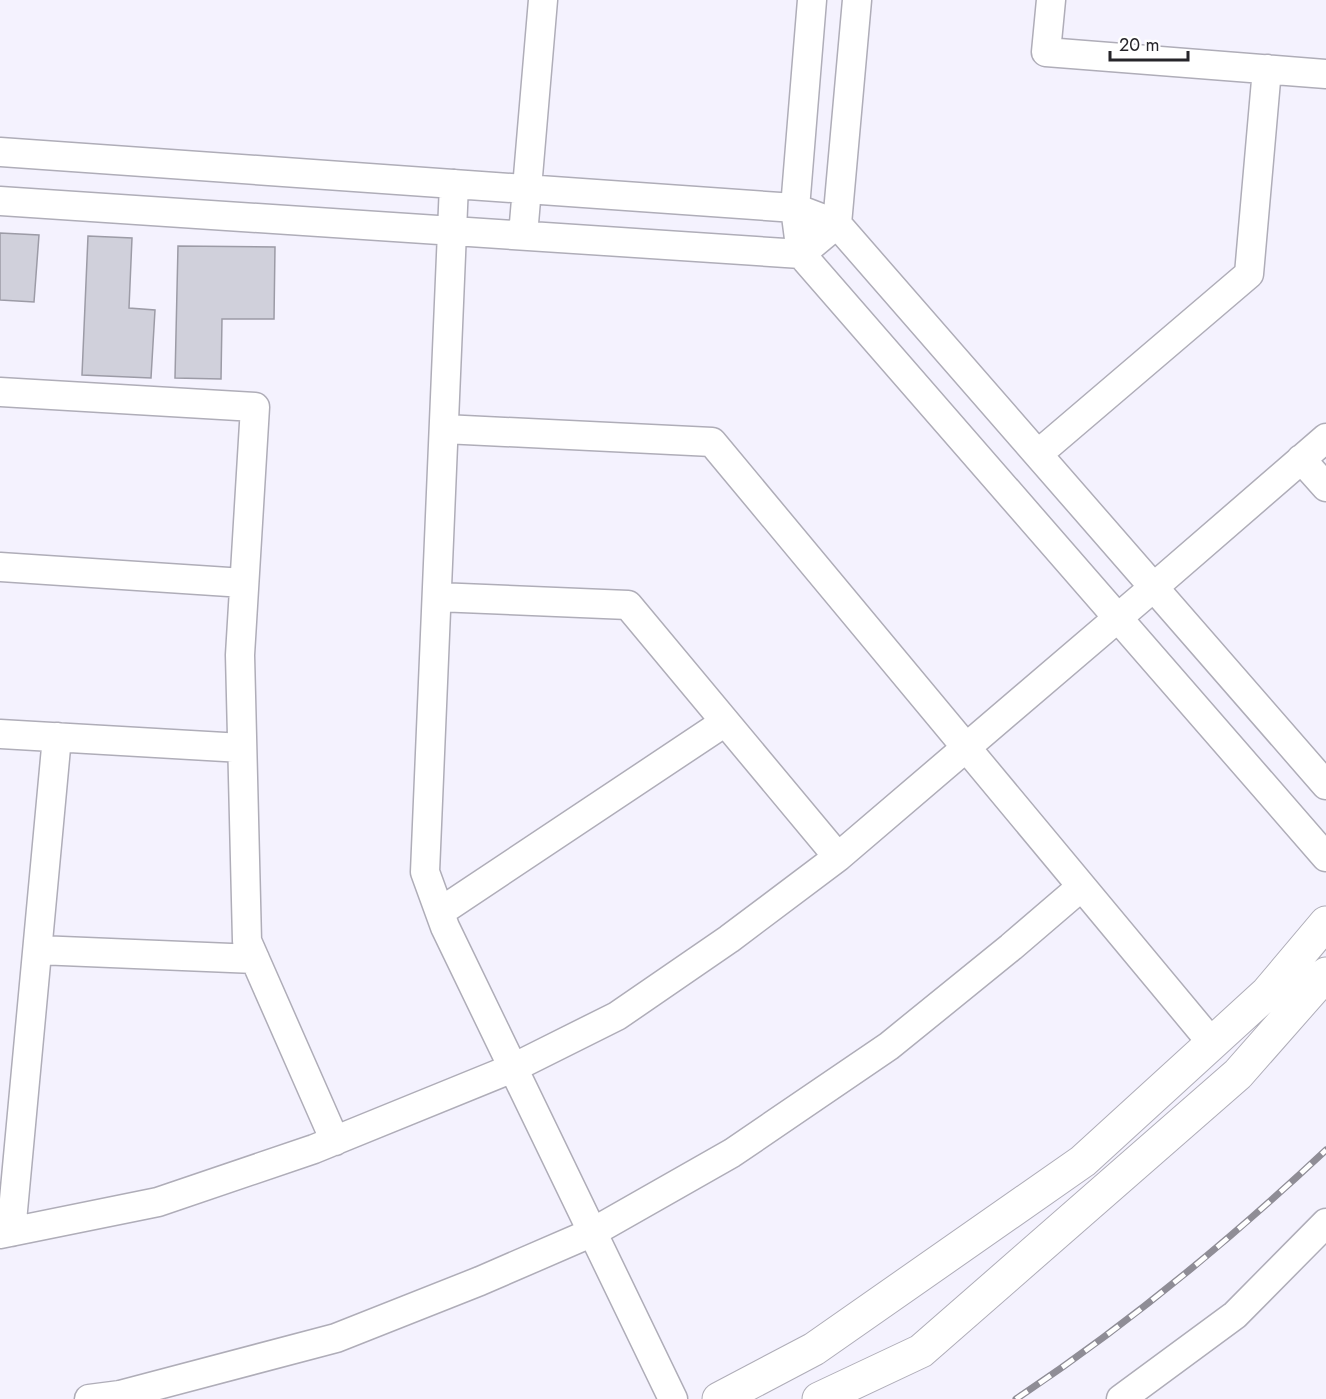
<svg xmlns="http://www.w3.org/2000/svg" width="1326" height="1399" viewBox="0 0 1326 1399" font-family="Jost,sans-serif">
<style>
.building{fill:#d0d0db;stroke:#9c9ba6;stroke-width:1.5}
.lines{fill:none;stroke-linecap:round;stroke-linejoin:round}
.street-casing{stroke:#afadb8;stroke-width:31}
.secondary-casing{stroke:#afadb8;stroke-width:35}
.street{stroke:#fff;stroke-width:28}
.secondary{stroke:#fff;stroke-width:33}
.rail-casing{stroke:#8f8d96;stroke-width:7}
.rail{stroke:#fff;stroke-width:4.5;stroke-dasharray:14;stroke-linecap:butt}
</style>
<rect width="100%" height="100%" fill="#f4f2fe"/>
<path class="building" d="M0,233l39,2 -5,67 -34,-2z
M88,236l44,2 -3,70 26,2 -4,68 -69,-3z
M178,246l97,1 -1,72h-52l-1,60 -46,-1z"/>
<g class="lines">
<defs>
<path id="street" d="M812,0l-17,208 6,46 525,603
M1051,0l-5,52 280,22
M0,152l795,56 42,16 489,561
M454,184l-29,688 20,55 228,472
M0,201l801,53 36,-30 20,-224
M523,235l20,-235
M0,392l255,15 -15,248 7,286 88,200
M444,429l268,13 500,601
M1038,454l211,-180 18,-205
M1301,459l25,28
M0,567l244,16
M437,597l191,8 210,252
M0,734l242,14
M440,912l285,-190
M38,950l217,9
M11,1232l46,-495
M0,1234l158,-32 156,-53 199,-81 104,-52 112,-77 109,-82 316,-270 172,-149
M89,1399l31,-4 216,-57 144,-57 113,-49 139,-79 157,-107 122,-99 70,-60
M1121,1399l114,-84 91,-92"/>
<path id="secondary" d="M719,1399l95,-50 269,-188 184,-168 59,-70
M819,1399l102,-48 317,-277 88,-100"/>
</defs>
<use href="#street" class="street-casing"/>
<use href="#secondary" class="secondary-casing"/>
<use href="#street" class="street"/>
<use href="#secondary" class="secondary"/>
<defs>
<path id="rail" d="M1016,1399c111,-74 213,-158 310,-249"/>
</defs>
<use href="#rail" class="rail-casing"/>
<use href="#rail" class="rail"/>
</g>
<path d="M1110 51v9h78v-9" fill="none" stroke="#26252a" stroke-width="3"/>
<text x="1119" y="51" font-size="18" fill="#26252a" stroke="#ffffff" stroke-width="4.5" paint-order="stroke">20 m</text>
</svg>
